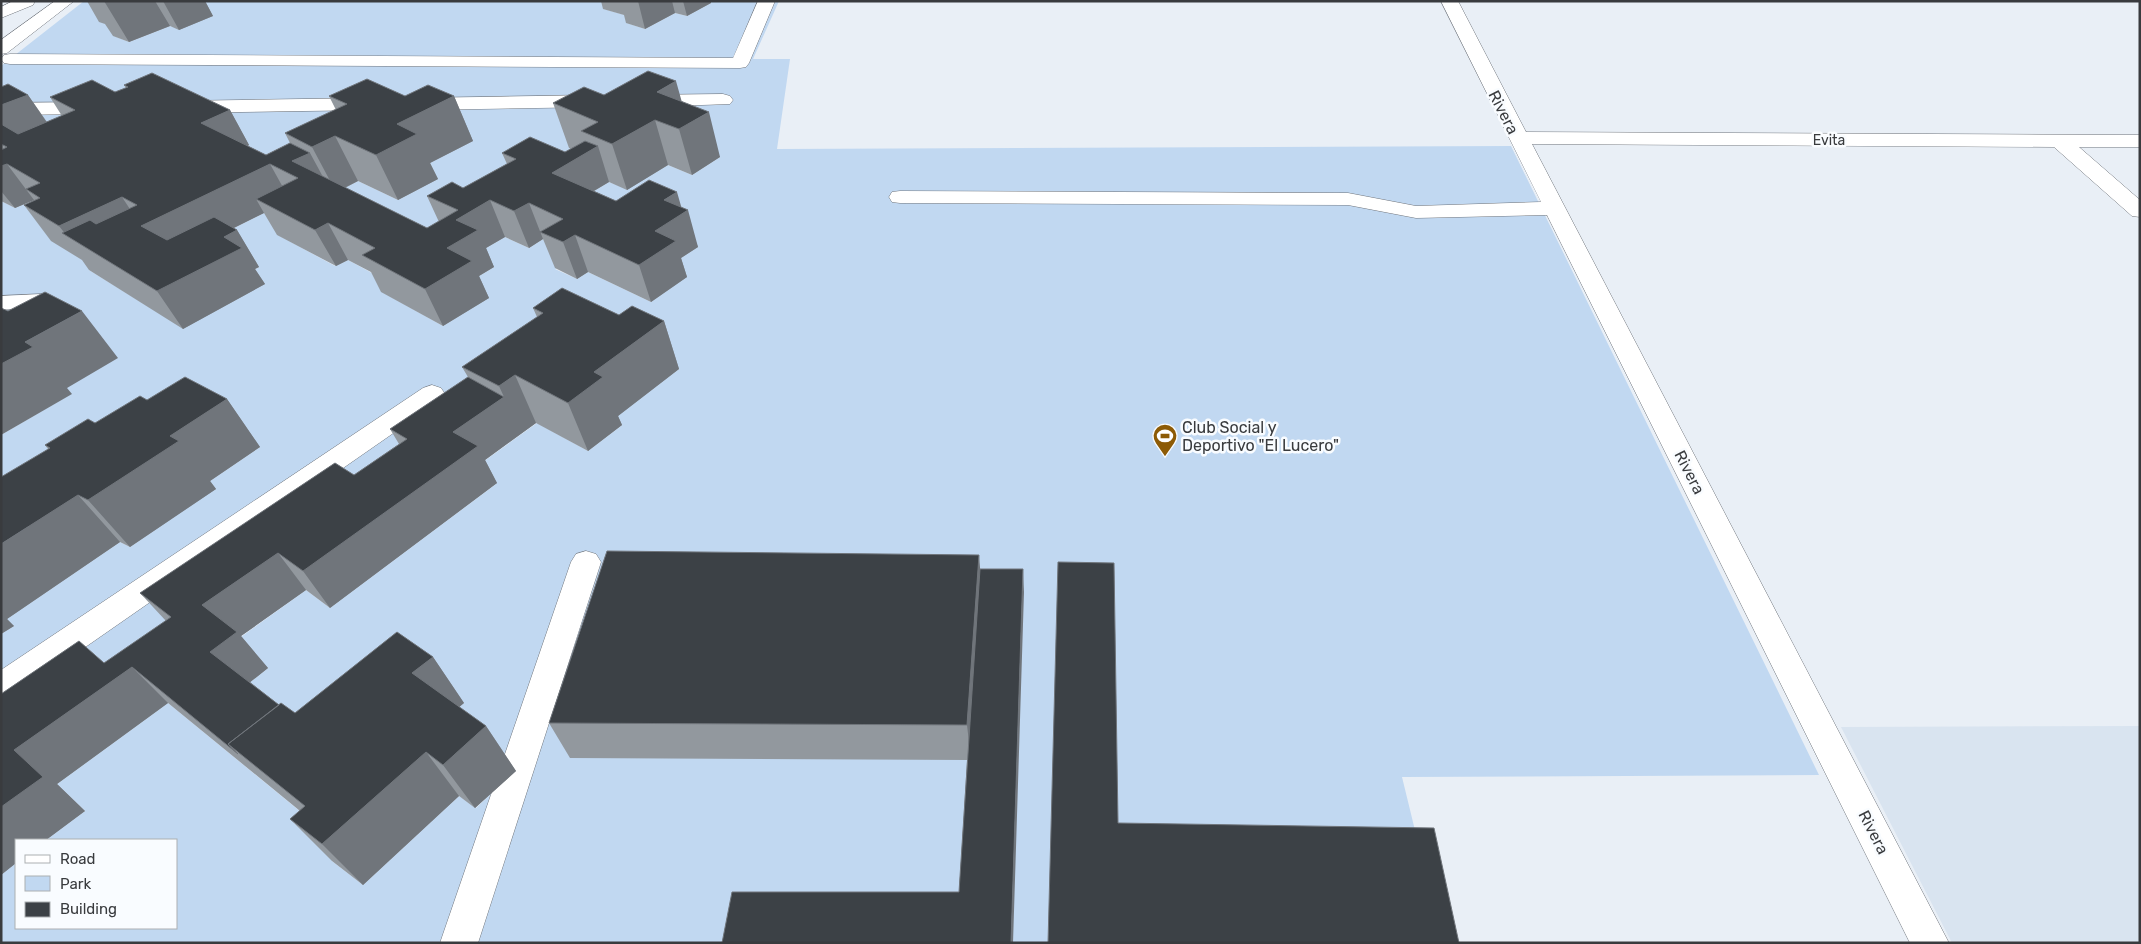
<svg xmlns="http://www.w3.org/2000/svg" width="2141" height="944" viewBox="0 0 2141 944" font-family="Rubik,sans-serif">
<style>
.built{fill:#d9e4f0}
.green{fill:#c1d8f1}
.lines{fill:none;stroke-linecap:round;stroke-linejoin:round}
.minor-casing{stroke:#71767d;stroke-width:1}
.minor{fill:#fff;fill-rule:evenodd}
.wall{fill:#92989e}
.shaded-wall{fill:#70757b}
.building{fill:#3c4146;stroke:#70757b}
.labels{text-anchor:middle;stroke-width:5;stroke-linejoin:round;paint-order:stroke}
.far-street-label{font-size:14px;fill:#393b3e;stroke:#f9fcff}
.street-label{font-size:16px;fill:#393b3e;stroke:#f9fcff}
.poi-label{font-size:16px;fill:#393b3e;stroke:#f9fcff;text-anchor:start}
</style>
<rect width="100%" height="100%" fill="#e9eff6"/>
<path class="built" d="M2140,726v217h-188l-111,-216z"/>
<path class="green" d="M84,1h86l-27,11 -10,-4 -33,13 25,10 -11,5 15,6 41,-16 9,3 33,-13 -22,-9 11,-4 -2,-2h419l-14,8 31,9 -8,5 18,6 30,-16 12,3 24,-13 -6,-2h74l-26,58h37l-13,90 734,-3 308,629 -417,2 19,78 18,88h-1438v-68l15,-12v65h160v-88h-130l39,-29 -28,-27 111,-81 178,146 -14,12 31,24 96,-89 17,12 39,-37 -70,-52 19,-16 -34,-25 -96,80 -91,-70 25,-20 -34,-26 72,-52 24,18 166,-124 -23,-15 64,-46 51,28 33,-25 -9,-6 67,-51 -31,-15 -12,9 -56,-27 -27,19 10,6 -151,105 16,10 -50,36 -19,-12 -185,129 30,24 -63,46 -25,-21 -115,80v-124l13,-8 -9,-6 115,-78 10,5 85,-58 -8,-6 53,-36 -41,-22 -36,23 -7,-5 -42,27 -7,-4 -40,26 4,3 -90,58v-118l70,-41 -7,-5 53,-31 -35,-19 -35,19 -7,-3 -39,22v-176l14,7 19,-8 32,19 -13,6 13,9 -14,7 34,21 61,-29 14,8 -39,20 -6,-4 -27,13 94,58 81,-44 -17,-10 12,-7 -22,-13 -46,23 -25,-15 124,-62 28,14 -40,21 57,31 13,-6 46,25 -12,7 61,34 45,-28 -24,-13 30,-18 -22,-11 33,-19 24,11 14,-9 33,16 -21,14 22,10 11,-7 63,30 35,-25 -20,-9 31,-21 -22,-10 12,-9 -27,-12 -32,21 -63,-29 44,-26 18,7 41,-24 24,10 28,-18 -51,-21 18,-11 -27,-10 -42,24 -19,-7 -30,16 44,19 -36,21 -34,-15 -26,15 13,6 -51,30 -11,-6 -24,13 30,16 -30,18 -132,-68 17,-9 7,4 22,-11 40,19 39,-21 -19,-10 54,-28 -25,-12 -22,11 -38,-17 -35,18 17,8 -84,41 -63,-32 27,-13 -76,-38 -27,12 3,3 -12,5 -23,-12 -40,16 24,14 -54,24 -37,-21 44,-18 -18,-11 -22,9 -10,-5v-57z"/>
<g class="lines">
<defs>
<path id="minor" d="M13,1h22l-2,4 -32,13v-11z
M55,1h19l-67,52 -6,1v-14z
M758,1h17l-26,62 -3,4 -6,1 -730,-4 -6,-1 -3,-4 3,-4 6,-1 723,4z
M1441,1h17l68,131 614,3v12h-61l61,53v17l-8,-1 -78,-69 -522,-3 417,799h-39l-363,-728 -131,3 -68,-13 -448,-2 -8,-1 -3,-5 3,-5 8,-1 448,2 68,13 125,-4z
M723,94l7,2 3,4 -3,4 -85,3 -7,-2 -3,-4 3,-4 7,-2z
M595,95l7,2 3,4 -3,4 -7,2 -175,3 -7,-2 -3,-4 3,-4 7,-2z
M370,98l7,2 3,4 -3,4 -7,2 -187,3 -7,-2 -3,-4 3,-4 7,-2z
M95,102l7,2 3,4 -3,4 -7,2 -94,1v-12z
M41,294l8,2 4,5 -4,5 -48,4v-14z
M432,385l9,3 4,6 -4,6 -429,298 -11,4v-32l422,-282z
M586,551l10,3 5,8 -123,381h-38l131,-381 5,-8z"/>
</defs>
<use href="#minor" class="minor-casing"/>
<use href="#minor" class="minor"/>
</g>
<path class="wall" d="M87,1h118l8,15 -34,14 -9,-4 -41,16 -16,-6 -8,-12 -6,-2z
M601,1h110v2l-24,13 -12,-3 -30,16 -19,-6 -2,-8 -21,-6z
M124,85l106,25 19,35 -1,1 18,9 24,-12 -5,-10 51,-23 -7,-14h125l19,45 -43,22 8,16 -40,21 -40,-19 -13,7 82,40 12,-6 -12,-26 36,-8 44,-24 -5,-11 63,-1 6,-3 -2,-1 -16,-45 51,-8 78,6 38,56 -28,18 -24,-10 -41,25 -18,-8 -15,9 22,10 66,7 16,39 -17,11 6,19 -36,25 -63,-30 -11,7 -22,-11 -12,-29 -14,9 -24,-11 -19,11 8,19 -15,9 10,22 -46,28 -62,-34 -10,-20 -23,-12 -12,6 -59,-31 -13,-22 -31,15 4,2 22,37 -4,2 10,15 -82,45 -94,-59 -7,-10 -31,-19 -27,-36 10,-5 -19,8 -14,-7v-114l27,8 19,27 15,-6 -12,-19 65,-5 11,-4z
M562,288l57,27 13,-9 32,15 15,48 -61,47 4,9 -34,26 -52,-28 -51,37 12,23 -167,125 -24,-18 -65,46 27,32 -18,14 29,23 2,-2 14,10 102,-81 36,25 31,46 -5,4 27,19 30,45 -41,37 -16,-12 -96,89 -31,-24 -42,-42 10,-8 -132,-108 -111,81 28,27 -39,29h-30v23l-15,12v-181l78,-53 25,22 62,-42 -26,-28 195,-130 19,12 45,-31 -9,-15 78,-52 -6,-10 75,-50 -4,-9z
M227,399l33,48 -50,34 6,8 -86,58 -10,-5 -113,77 7,7 -13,8 47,-185 -3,-4 102,-45z
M980,569l44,23 -65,300 8,-132 -397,-2 -21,-35z"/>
<path class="shaded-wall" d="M104,1h51l15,25 -41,16z
M163,1h42l8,15 -34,14z
M638,1h34l3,12 -30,16z
M683,1h28v2l-24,13z
M676,81l12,43 21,-12 11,45 -28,18 -13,-46 -22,-37z
M28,95l24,35 -51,10v-35z
M454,96l19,45 -43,22 8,16 -40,21 -22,-45 21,-31z
M230,110l19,35 -27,13 -21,-35z
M655,120l13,45 -41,25 -15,-46z
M335,136l23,45 -22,11 -24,-45z
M598,146l11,36 -44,26 -13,-35z
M310,153l19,35 -37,-27z
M1,160l6,4 27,36 -19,8 -14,-17z
M270,164l20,36 -34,-1 8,14 -98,49 -99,-26 -8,-10 63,-29 19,29z
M677,192l6,21 5,-3 10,37 -17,11 6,19 -36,25 -12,-37 25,-65z
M490,200l15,37 -19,11 8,19 -15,9 10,22 -46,28 -18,-37 22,-41 9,-28z
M529,203l14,36 -14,9 -15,-37z
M328,223l20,37 -12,6 -21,-36z
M237,230l22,37 -4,2 10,15 -82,45 -26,-38 67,-54z
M575,235l13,37 -11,7 -14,-37z
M82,311l36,47 -51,30 5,6 -71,41v-71l24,-22z
M664,321l15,48 -61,47 4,9 -34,26 -20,-48 26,-31z
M515,375l21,48 -51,37 12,23 -167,125 -27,-37 150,-139 51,-35 -5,-11z
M227,399l33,48 -50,34 6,8 -86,58 -42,-47 82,-64z
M78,495l42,47 -113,77 7,7 -13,8v-90z
M278,553l28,37 -65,46 27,32 -25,20 -33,-36 -8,-47z
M979,555l3,37 -11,168 -4,-35z
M1023,569l1,23 -11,351h-2z
M433,657l31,46 -19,16 -33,-46z
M132,667l36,36 -111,81 28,27 -39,29h-30v23l-15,12v-68l13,-57z
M486,726l30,45 -41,37 -32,-43z
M426,752l33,44 -96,89 -41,-41z"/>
<path class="building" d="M648,71l28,10 -19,11 52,20 -30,17 -24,-9 -43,24 -31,-13 17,-9 -45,-19 31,-16 20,8z
M152,73l78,37 -29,13 65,32 24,-12 20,10 -18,8 135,67 31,-18 -31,-14 25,-14 11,6 53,-29 -14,-6 28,-16 35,15 20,-11 13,5 -46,27 64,28 33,-21 28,12 -13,8 24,10 -33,21 21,10 -37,24 -64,-30 -12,7 -23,-10 23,-13 -34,-16 -15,8 -24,-11 -34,20 22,10 -31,18 25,13 -47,28 -63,-34 13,-7 -47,-25 -13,7 -59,-31 42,-21 -28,-14 -129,62 26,14 47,-23 23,13 -13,7 18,11 -85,43 -95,-58 28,-13 6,4 41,-19 -15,-8 -63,29 -35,-21 16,-7 -14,-9 14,-6 -33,-19 -6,2v-16l6,-3 -6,-3v-20l17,10 57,-24 -25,-13 42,-17 23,12 13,-5 -4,-2z
M367,79l38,17 23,-11 26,11 -57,28 20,10 -41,21 -41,-19 -23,11 -27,-14 62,-29 -18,-8z
M8,84l20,11 -27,10v-18z
M562,288l57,27 13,-9 32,15 -70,51 9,5 -35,26 -53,-28 -16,11 -37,-19 81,-54 -10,-5z
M45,292l37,19 -57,31 8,5 -32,17v-56l7,3z
M185,377l42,22 -57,37 9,5 -91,59 -10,-5 -77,49v-67l49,-29 -5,-3 43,-26 7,4 45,-27 7,4z
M468,377l36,20 -51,35 25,14 -175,125 -25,-18 -76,52 35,27 -27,20 69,53 -51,39 10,10 -106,-87 -118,83 29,27 -42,30v-113l78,-53 25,22 67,-46 -31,-24 195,-130 19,12 53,-36 -17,-10z
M607,551l372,4 -12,170 -418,-2z
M1058,562l56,1 4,260 316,5 25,115h-411z
M980,569h43l-12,374h-289l10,-51h227z
M397,632l36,25 -21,16 74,53 -43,39 -17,-13 -104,92 -32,-25 15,-13 -77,-62 53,-41 14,10z"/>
<defs>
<symbol id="stadium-pin" viewBox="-11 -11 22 30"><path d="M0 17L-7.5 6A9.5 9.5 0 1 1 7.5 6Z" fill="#8d5b06" stroke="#f9fcff"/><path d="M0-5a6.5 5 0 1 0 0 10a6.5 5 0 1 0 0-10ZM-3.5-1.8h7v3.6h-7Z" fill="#fff"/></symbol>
</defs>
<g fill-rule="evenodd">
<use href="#stadium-pin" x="1151" y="422" width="28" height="38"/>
</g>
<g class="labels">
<g class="far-street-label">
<text x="1829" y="145">Evita</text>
</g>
<g class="street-label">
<text transform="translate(1504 112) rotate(63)" y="6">Rivera</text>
<text transform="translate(1690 472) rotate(63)" y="6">Rivera</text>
<text transform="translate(1874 832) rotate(63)" y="6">Rivera</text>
</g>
<g class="poi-label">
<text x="1182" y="433">Club Social y<tspan x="1182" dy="18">Deportivo "El Lucero"</tspan></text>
</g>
</g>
<rect width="2141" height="944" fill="none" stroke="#393b3e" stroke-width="5"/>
<rect x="15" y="839" width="162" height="90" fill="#f9fcff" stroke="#acafb2"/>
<rect x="25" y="855" width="25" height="8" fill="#ffffff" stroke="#acafb2"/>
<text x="60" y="864" font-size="15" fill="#393b3e">Road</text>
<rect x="25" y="876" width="25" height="15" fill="#c1d8f1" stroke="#acafb2"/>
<text x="60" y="889" font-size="15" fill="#393b3e">Park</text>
<rect x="25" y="902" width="25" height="15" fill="#3c4146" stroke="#acafb2"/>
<text x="60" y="914" font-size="15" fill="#393b3e">Building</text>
</svg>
